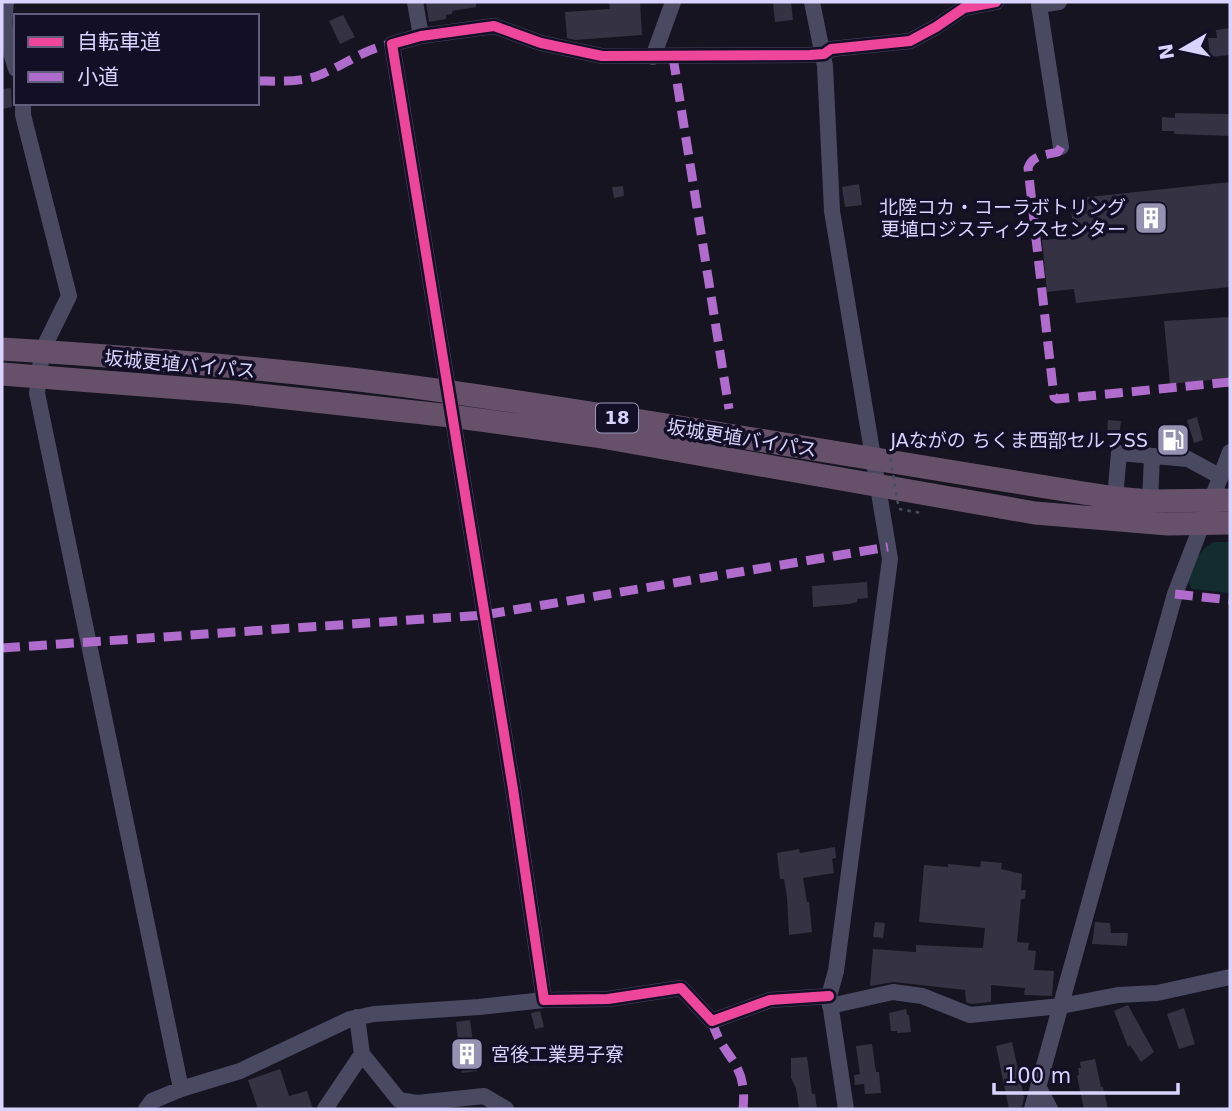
<svg xmlns="http://www.w3.org/2000/svg" width="1232" height="1111" viewBox="0 0 1232 1111" font-family="'DejaVu Sans','Noto Sans JP',sans-serif">
<style>
.green{fill:#132c2d}
.building{fill:#343243}
.lines{fill:none;stroke-linecap:round;stroke-linejoin:round}
.path{stroke:#44505f;stroke-width:2.5;stroke-dasharray:3.5 5;stroke-linecap:butt}
.minor{stroke:#4a4962;stroke-width:16}
.highway{stroke:#67516a;stroke-width:23}
.path-bridge{stroke:#44505f;stroke-width:2.5;stroke-dasharray:3.5 5;stroke-linecap:butt}
.quiet{stroke:#b06ccc;stroke-width:9;stroke-dasharray:18 9;stroke-linecap:butt}
.cycleway-casing{stroke:#130f26;stroke-width:15}
.cycleway{stroke:#ed469a;stroke-width:10}
.labels{text-anchor:middle;stroke-width:7;stroke-linejoin:round;paint-order:stroke}
.shield{fill:#130f26;stroke:#9e99be;stroke-width:2}
.shield-label{font-size:18px;font-weight:bold;fill:#d9d4ff}
.poi-label{font-size:19px;fill:#d9d4ff;stroke:#130f26;text-anchor:end}
.street-label{font-size:19px;fill:#d9d4ff;stroke:#130f26}
</style>
<rect width="100%" height="100%" fill="#161421"/>
<path class="green" d="M1214,542h16v51l-38,-4 -4,-7c6,-17 9,-32 26,-40z"/>
<path class="building" d="M426,2h50v5l-24,4v3l-6,1v4l-17,3z
M609,2h31l2,33 -67,5 -8,-2 -2,-26 45,-3z
M773,2h18l2,18 -18,2z
M343,15l12,22 -15,7 -11,-23z
M1230,28v27l-20,2 -2,-19h9l-1,-8z
M11,88l1,19 -10,2v-20z
M1175,113l55,1v22l-56,-2v-3h-12v-14l13,1z
M1230,182v105l-154,16 -2,-14 -27,3 -5,-52 32,-3 -4,-38z
M859,184l3,21 -17,2 -3,-20z
M623,186l1,10 -10,2 -2,-11z
M1230,317v61l-60,6 -6,-63z
M1197,417l6,23 -9,3 -7,-23z
M1108,420l13,1 -2,15 -12,-1z
M867,582l1,16 -11,1v3l-8,2 -36,3 -1,-21z
M835,847l1,11 -4,1 2,14 -31,5 4,24h2l3,30 -23,3 -2,-38 -3,-18h-4l-3,-26 22,-4 1,4z
M981,861l21,2 -1,6 21,5 -1,16h5l-1,9h-4l-4,43 12,1 -1,7 8,1 -2,19 20,1 -2,25 -28,-1 1,-7 -34,-3v17l-20,2 -5,-2 -1,-12 -71,-8 -24,4 3,-37 43,3v-7l67,3 2,-20 -66,-6 5,-57 24,2v-3l32,3z
M875,922l10,1 -2,15 -10,-1z
M1095,922l15,1 1,10h17l-1,13 -35,-2z
M1128,1005l26,47 -13,10 -11,-17 -2,2 -14,-36z
M1184,1008l11,36 -16,5 -12,-35z
M906,1009l1,6h2l2,17 -14,1v-2h-6l-2,-18z
M540,1011l4,16 -9,2 -4,-16z
M470,1020l7,51 -15,2 -6,-51z
M1012,1042l12,55 -2,10 -13,2 -13,-63z
M872,1044l4,28h3l2,21 -16,1 -1,-10 -9,1 -1,-10 6,-1 -4,-28z
M807,1057l5,37h3l2,15h-18l-3,-21 -5,-10v-20z
M1095,1059l6,28h2l5,22h-24l-7,-33 2,-1 -1,-7h3l-1,-6z
M280,1069l9,27 18,-5 6,18h-55l-10,-29z"/>
<g class="lines">
<path class="path" d="M899,509l22,4 1,-2"/>
<path class="minor" d="M6,2c-4,33 1,36 10,67
M415,2l6,34
M812,2l13,64 7,145 58,348 -54,412 -7,25 17,113
M1059,2l-20,3 22,142
M653,57l20,-55
M23,103v12l46,181 -27,55 -5,42 144,696
M1115,498l4,-45 69,6 33,18
M1150,501l2,-45
M829,996l-59,4 -58,21 -31,-33 -73,11 -64,1 -31,-211 -121,-745 29,-8 73,-10 47,17 61,13 208,-1 14,-1 7,-5 79,-8 26,-14 28,-19 32,-6
M830,1006l63,-14 29,4 48,19 91,-9 57,-11 39,-2 73,-16
M362,1054l37,46 18,3 67,-7 22,13
M1039,1088l11,21
M146,1109l6,-8 29,-12 59,-18 110,-52 24,-5 105,-7 65,-7
M325,1109l37,-55 -5,-37
M1032,1109l143,-515 55,-142"/>
<path class="highway" d="M2,349c149,9 301,22 449,43 222,32 442,71 664,106l35,3 80,-1
M2,374l231,18 218,24 145,20 439,77 133,11 62,-1"/>
<path class="path-bridge" d="M889,450l9,54"/>
<path class="quiet" d="M673,57l56,352
M257,81c21,0 45,2 65,-7 24,-10 44,-26 70,-30
M1061,147l-3,5c-12,3 -26,3 -30,16l26,229 3,2 173,-17
M1175,594l55,6
M2,648l482,-33 404,-68
M712,1021c10,38 36,39 31,88"/>
<defs>
<path id="cycleway" d="M829,996l-59,4 -58,21 -31,-33 -73,11 -64,1 -31,-211 -121,-745 29,-8 73,-10 47,17 61,13 208,-1 14,-1 7,-5 79,-8 26,-14 28,-19 32,-6"/>
</defs>
<use href="#cycleway" class="cycleway-casing"/>
<use href="#cycleway" class="cycleway"/>
</g>
<defs>
<symbol id="building-square" viewBox="-11 -11 22 22"><rect x="-9" y="-9" width="18" height="18" rx="4" fill="#9591b1" stroke="#130f26"/><path d="M-4-6H4V6H1V3H-1V6H-4ZM-2.5-4.3h1.7v1.8h-1.7ZM.8-4.3h1.7v1.8H.8ZM-2.5-1h1.7V.8h-1.7ZM.8-1h1.7V.8H.8Z" fill="#fff"/></symbol>
<symbol id="fuel-square" viewBox="-11 -11 22 22"><rect x="-9" y="-9" width="18" height="18" rx="4" fill="#9591b1" stroke="#130f26"/><path d="M-5.5-6h7V0h2V4h1.3V-2.5L3-4.5l.8-.8L6-3V5H2.5V1h-1V6h-7ZM-4.2-4.7v3.2H.2V-4.7Z" fill="#fff"/></symbol>
</defs>
<g fill-rule="evenodd">
<use href="#building-square" x="1132" y="199" width="38" height="38"/>
<use href="#fuel-square" x="1154" y="421" width="38" height="38"/>
<use href="#building-square" x="448" y="1035" width="38" height="38"/>
</g>
<g class="labels">
<rect class="shield" x="596" y="403.5" width="42" height="29" rx="5"/>
<g class="shield-label">
<text x="617" y="424">18</text>
</g>
<g class="poi-label">
<text x="1126" y="214">北陸コカ・コーラボトリング<tspan x="1126" dy="22">更埴ロジスティクスセンター</tspan></text>
<text x="1148" y="447">JAながの ちくま西部セルフSS</text>
<text x="491" y="1061" text-anchor="start">宮後工業男子寮</text>
</g>
<g class="street-label">
<text transform="translate(180 364) rotate(5)" y="7">坂城更埴バイパス</text>
<text transform="translate(742 438) rotate(9)" y="7">坂城更埴バイパス</text>
</g>
</g>
<rect width="1232" height="1111" fill="none" stroke="#d9d4ff" stroke-width="7"/>
<rect x="14" y="14" width="245" height="91" fill="#130f26" stroke="#625e7d" stroke-width="2"/>
<rect x="28" y="37" width="35" height="10" fill="#ed469a" stroke="#625e7d" stroke-width="2"/>
<text x="77" y="49" font-size="21" fill="#d9d4ff">自転車道</text>
<rect x="28" y="72" width="35" height="10" fill="#b06ccc" stroke="#625e7d" stroke-width="2"/>
<text x="77" y="84" font-size="21" fill="#d9d4ff">小道</text>
<g transform="translate(1183 49) rotate(261)" stroke="#130f26" stroke-width="5" paint-order="stroke">
<path d="M0-5L12 26L0 18L-12 26Z" fill="#d9d4ff"/>
<text y="-10" font-size="19" font-weight="bold" text-anchor="middle" fill="#d9d4ff">N</text>
</g>
<path d="M994 1083v10h184v-10" fill="none" stroke="#d9d4ff" stroke-width="3.5"/>
<text x="1004" y="1083" font-size="21" fill="#d9d4ff" stroke="#130f26" stroke-width="5" paint-order="stroke">100 m</text>
</svg>
